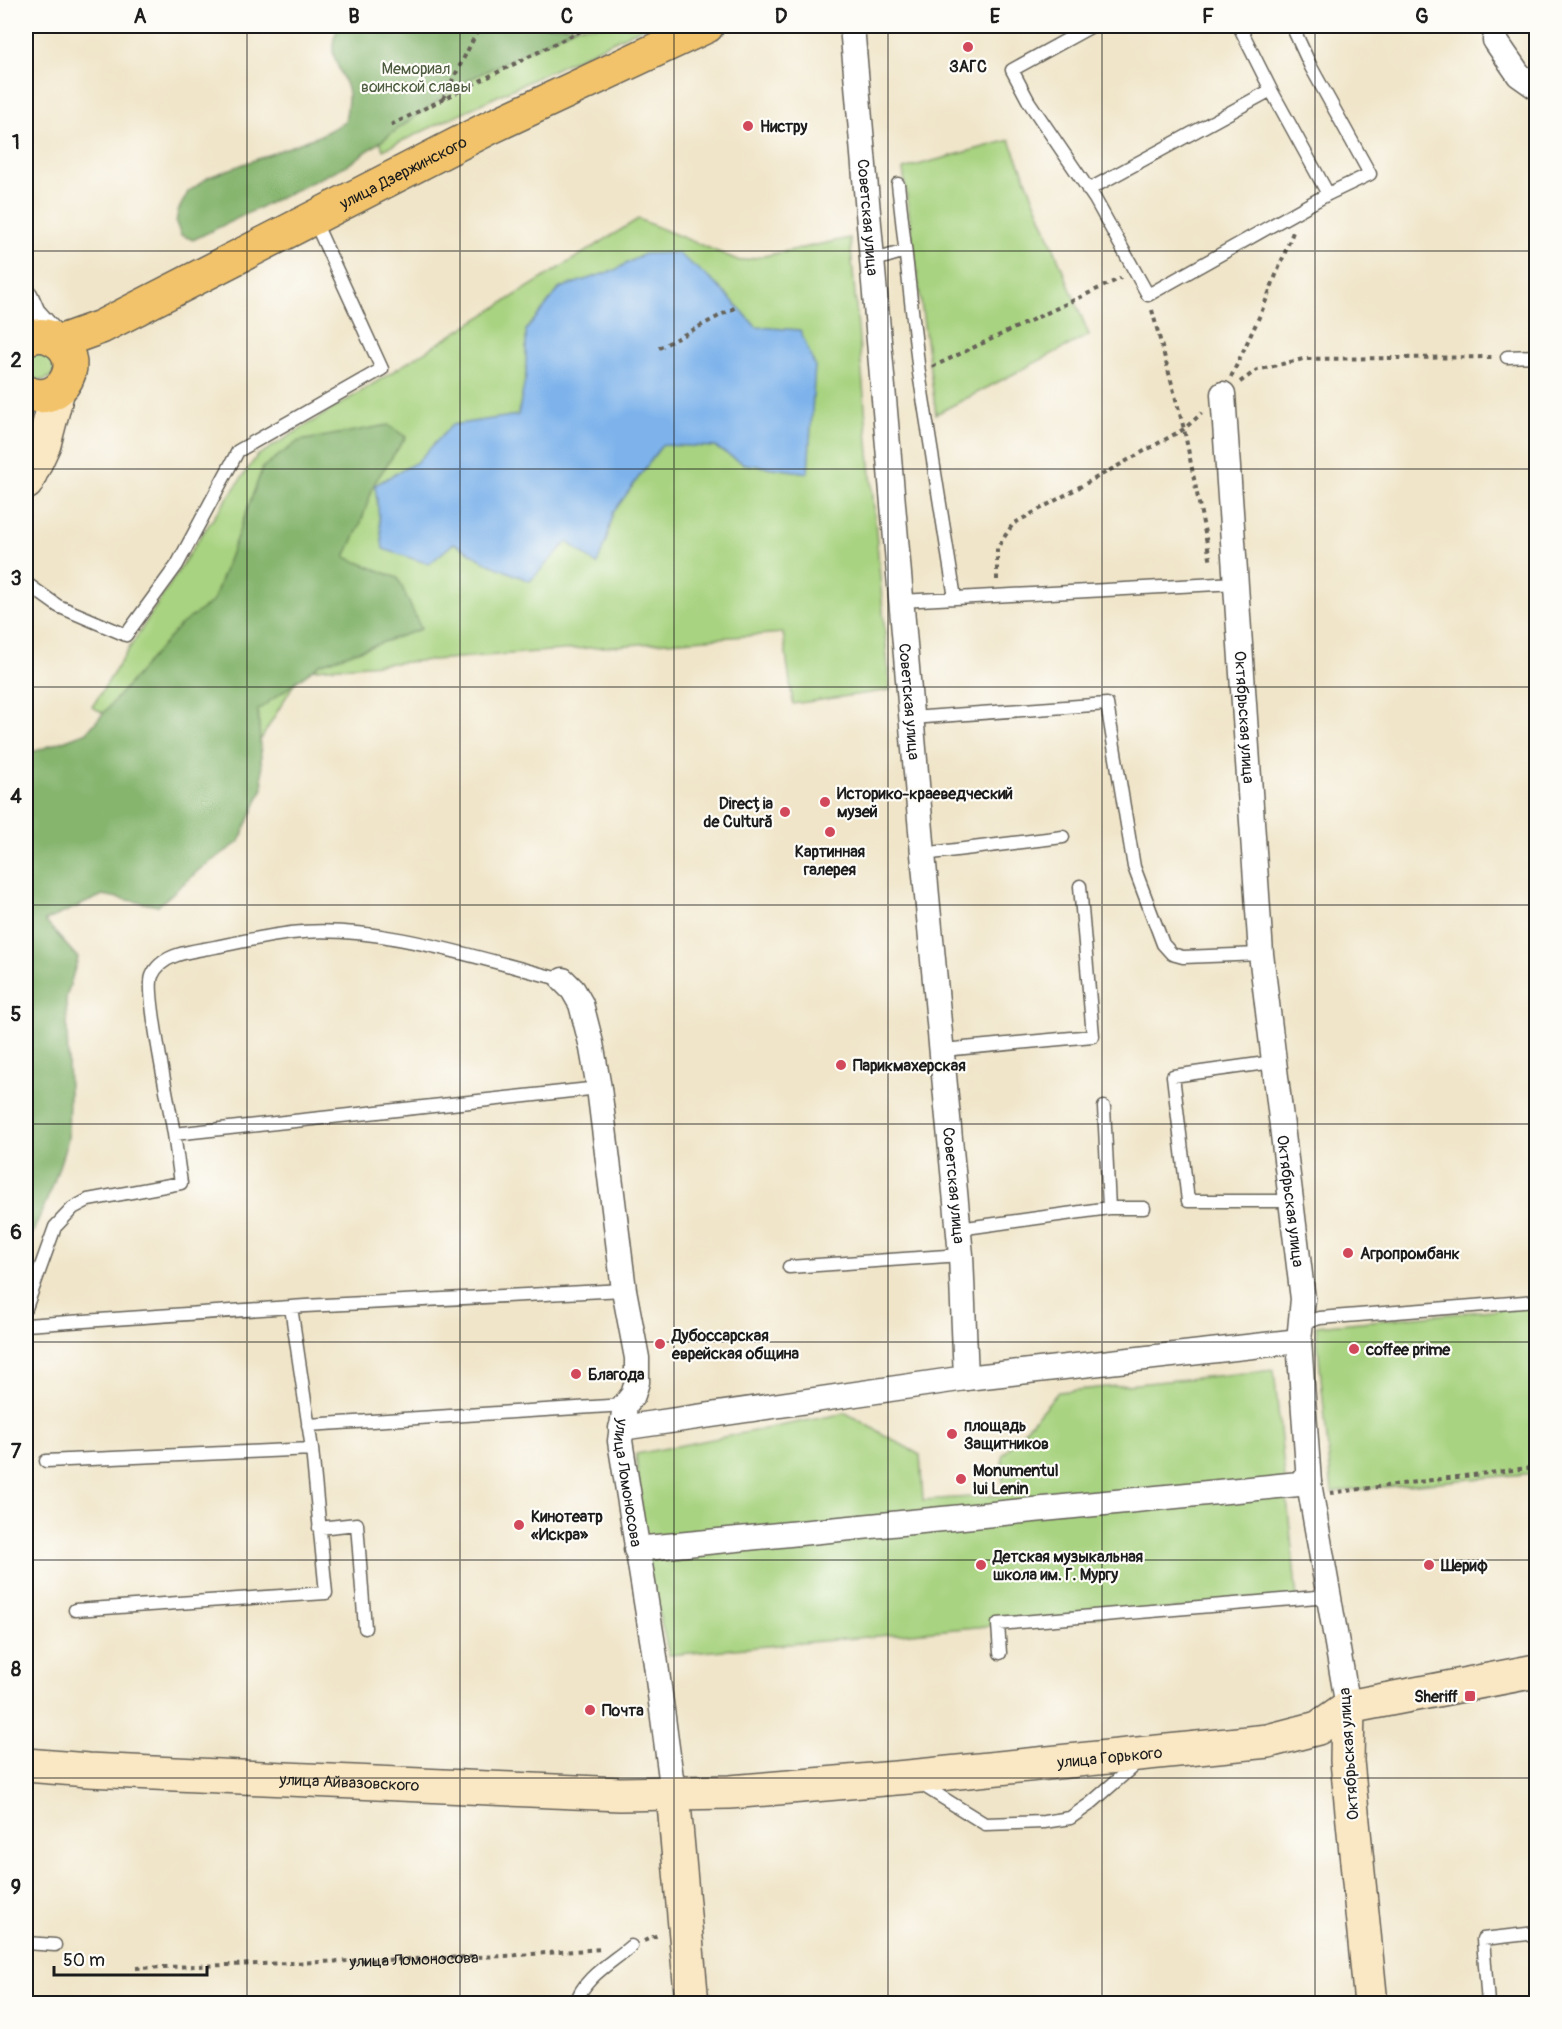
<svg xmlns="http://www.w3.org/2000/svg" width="1562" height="2029" viewBox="0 0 1562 2029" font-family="Pangolin,sans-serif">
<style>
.green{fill:#a8d380;stroke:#62784e;stroke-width:1.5}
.forest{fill:#86b56e;stroke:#516845;stroke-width:1.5}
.water{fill:#7db2eb;stroke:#4c6784;stroke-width:1.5}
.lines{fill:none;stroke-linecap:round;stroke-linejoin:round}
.lane-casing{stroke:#666259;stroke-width:15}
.street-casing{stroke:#666259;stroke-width:27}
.secondary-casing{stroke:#666259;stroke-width:36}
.highway-casing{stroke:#666259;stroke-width:36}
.path{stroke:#666259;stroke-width:4;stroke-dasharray:4.5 4.5;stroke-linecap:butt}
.lane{stroke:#fff;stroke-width:12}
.street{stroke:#fff;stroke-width:24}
.secondary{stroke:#fae7c3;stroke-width:33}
.highway{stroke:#f2c36a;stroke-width:33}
.grid{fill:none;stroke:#1c1c1c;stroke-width:1.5;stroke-opacity:0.55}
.poi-dot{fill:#d1495b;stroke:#fdfcf7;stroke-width:2}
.labels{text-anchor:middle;stroke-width:4.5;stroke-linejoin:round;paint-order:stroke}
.poi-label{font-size:16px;font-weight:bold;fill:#1c1c1c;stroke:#fdfcf7;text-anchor:start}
.park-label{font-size:16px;fill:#4d5c3f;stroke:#fdfcf7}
.street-label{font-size:16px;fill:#1c1c1c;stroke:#fdfcf7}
.neatline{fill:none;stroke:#1c1c1c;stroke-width:2}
.grid-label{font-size:20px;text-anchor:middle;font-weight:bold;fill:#1c1c1c}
</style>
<rect width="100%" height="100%" fill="#fdfcf7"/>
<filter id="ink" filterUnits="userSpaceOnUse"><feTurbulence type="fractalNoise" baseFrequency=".0167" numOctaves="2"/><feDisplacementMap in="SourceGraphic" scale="12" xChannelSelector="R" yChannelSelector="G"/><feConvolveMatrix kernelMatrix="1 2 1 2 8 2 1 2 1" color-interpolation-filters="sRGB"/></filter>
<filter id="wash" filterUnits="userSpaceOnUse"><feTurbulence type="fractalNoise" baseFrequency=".008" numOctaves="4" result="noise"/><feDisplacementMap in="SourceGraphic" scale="24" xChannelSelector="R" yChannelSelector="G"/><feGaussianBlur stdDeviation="1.35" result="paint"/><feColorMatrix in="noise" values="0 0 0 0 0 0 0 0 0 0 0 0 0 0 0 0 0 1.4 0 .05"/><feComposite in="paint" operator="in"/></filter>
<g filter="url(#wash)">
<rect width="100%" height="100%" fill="#f0e5c9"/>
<path class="green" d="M344,26h302l-263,124z
M1010,140l79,195 -153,79 -33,-245z
M638,219l102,42 110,-23 40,452 -97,14 -10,-71 -481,37 -67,113 -143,-76 104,-164 61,-87z
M27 366a14 14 0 1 1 28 0a14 14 0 1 1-28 0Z
M1536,1306v167l-204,19 -16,-166z
M1274,1370l23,228 -628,57 -23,-95 -10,-106 210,-41 74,42 3,45 80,-5 -1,-39 56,-64z"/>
<path class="forest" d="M339,26h239l-114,56 -115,82 -156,76 -12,-5 -5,-12 2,-12 10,-19 21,-15 112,-42 24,-13c1,-9 5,-24 2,-33 -7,-25 -23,-35 -8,-63z
M388,425l18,12 -31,45 -15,43 -15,32 53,21 23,51 -101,35 -62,46 5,78 -24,54 -39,27 -42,37 -55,-11 -58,26 33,37 -12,40 3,93 -1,48 -16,49 -26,60v-498l10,1 51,-19 92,-106 34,-25 50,-134 36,-26z"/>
<path class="water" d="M677,253c33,24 53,43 79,74l44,3 15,36 -7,107 -64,-9 -29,-17 -53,-2 -49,68 -6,25 -10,26 -30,-22 -37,39 -41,-17 -35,-21 -25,21 -46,-15 -8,-64 42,-23 35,-37 66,-10 8,-40v-45l34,-42 55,-18 29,-16z"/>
</g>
<g filter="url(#ink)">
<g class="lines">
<defs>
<path id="lane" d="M1092,26l-80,44 17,32 66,97 53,96 180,-101 42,-20 -59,-107 -19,-41
M1239,26l32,64 57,104
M898,184l21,189 36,225
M1088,190l183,-100
M872,261l33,-10
M1507,357l29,-1
M26,583l32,23 68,29 51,-70 61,-114 144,-82 -68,-149
M901,601l335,-18
M911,718l196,-14 27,163 29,77 9,10 11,3 78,-3
M923,854l140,-17
M943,1050l150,-14 -13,-150
M1273,1062l-100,14 15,125h103
M1104,1107l5,101
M174,1134c-4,-26 -29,-141 -22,-158 9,-23 42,-25 63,-29 25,-5 51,-11 76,-14 86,-10 189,26 272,47
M959,1229l150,-21h35
M789,1267l172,-12
M26,1308l29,-81 18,-19 15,-8 93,-17 -7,-49 425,-46
M1300,1324l20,-6 216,-17
M26,1325l279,-19 319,-16
M308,1425l317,-20
M46,1461l266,-12
M319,1528l38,-4 8,104
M26,1545l1,56h-1
M75,1610l251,-17 -14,-144 -21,-142
M1000,1653l-2,-29 331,-28
M919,1783l66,41 59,-2 26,-4 20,-14 49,-43
M26,1943l29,2
M576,2004c6,-26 37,-42 55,-58
M1488,2004l-5,-65 53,-6"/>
<g id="street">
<path id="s2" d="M852,26l71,828 38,401 5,123"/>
<path d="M1495,40l24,35 17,12"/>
<path d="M26,297l7,16 26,29"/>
<path id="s3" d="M1223,394l38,560 42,345 -4,42 10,142 39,224"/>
<path id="s4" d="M563,980l10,10 8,14 10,39 8,45 25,202 13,68v24l-4,13 -8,10 -5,36 35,216 18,136"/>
<path d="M621,1428l345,-50 333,-37"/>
<path d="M636,1549l673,-66"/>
</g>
<g id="secondary">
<path d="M26,483l18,-39 14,-54"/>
<path d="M1348,1707l-1,54 24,243"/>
<path id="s5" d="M26,1765l62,5 532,24 53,-1 57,-1 178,-15 360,-36 50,-13 30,-21 188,-36"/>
<path d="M673,1793l19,211"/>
</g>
<g id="highway">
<path d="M26,339c8,-4 18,-5 27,0 36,18 9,71 -27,53"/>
<path id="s6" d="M59,342l42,-15 388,-199 218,-102"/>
</g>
</defs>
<use href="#lane" class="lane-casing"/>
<use href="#street" class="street-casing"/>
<use href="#secondary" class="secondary-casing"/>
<use href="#highway" class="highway-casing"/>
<g class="path">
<path d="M443,99l37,-73"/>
<path d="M391,125l200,-99"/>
<path d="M1152,310l32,119 27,134"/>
<path d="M659,348l79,-42"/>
<path d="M932,367l189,-89"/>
<path d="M1231,377l30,-64 32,-81"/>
<path d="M1240,382l17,-12 46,-11 189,-2"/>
<path d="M997,580v-32l16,-24 171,-95 18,-16"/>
<path d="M1330,1493l206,-26"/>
<path d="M644,1941l16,-7"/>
<path id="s1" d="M136,1968l369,-12 97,-7"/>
</g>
<use href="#lane" class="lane"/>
<use href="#street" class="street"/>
<use href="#secondary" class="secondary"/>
<use href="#highway" class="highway"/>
</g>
</g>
<path class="grid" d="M247,26v1978M460,26v1978M674,26v1978M888,26v1978M1102,26v1978M1315,26v1978M26,251h1510M26,469h1510M26,687h1510M26,905h1510M26,1124h1510M26,1342h1510M26,1560h1510M26,1778h1510"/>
<g class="poi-dot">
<circle cx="968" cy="47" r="6"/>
<circle cx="748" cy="126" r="6"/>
<circle cx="825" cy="802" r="6"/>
<circle cx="785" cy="812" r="6"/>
<circle cx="830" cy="832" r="6"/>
<circle cx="841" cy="1065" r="6"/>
<circle cx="1348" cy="1253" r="6"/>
<circle cx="660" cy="1344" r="6"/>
<circle cx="1354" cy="1349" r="6"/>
<circle cx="576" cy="1374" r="6"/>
<circle cx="952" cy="1434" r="6"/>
<circle cx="961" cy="1479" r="6"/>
<circle cx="519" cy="1525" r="6"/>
<circle cx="981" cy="1565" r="6"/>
<circle cx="1429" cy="1565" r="6"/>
<rect x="1464" y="1690" width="12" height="12" rx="3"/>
<circle cx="590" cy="1710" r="6"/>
</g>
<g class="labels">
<g class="poi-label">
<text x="968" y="72" text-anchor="middle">ЗАГС</text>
<text x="760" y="132">Нистру</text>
<text x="837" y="799">Историко-краеведческий<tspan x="837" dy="18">музей</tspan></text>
<text x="773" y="809" text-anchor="end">Direcția<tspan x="773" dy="18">de Cultură</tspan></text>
<text x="830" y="857" text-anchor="middle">Картинная<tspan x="830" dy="18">галерея</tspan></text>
<text x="853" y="1071">Парикмахерская</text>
<text x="1360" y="1259">Агропромбанк</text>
<text x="672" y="1341">Дубоссарская<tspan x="672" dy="18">еврейская община</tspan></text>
<text x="1366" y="1355">coffee prime</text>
<text x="588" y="1380">Благода</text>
<text x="964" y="1431">площадь<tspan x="964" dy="18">Защитников</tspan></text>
<text x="973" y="1476">Monumentul<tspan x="973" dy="18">lui Lenin</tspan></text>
<text x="531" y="1522">Кинотеатр<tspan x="531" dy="18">«Искра»</tspan></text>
<text x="993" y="1562">Детская музыкальная<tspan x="993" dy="18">школа им. Г. Мургу</tspan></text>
<text x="1441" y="1571">Шериф</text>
<text x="1458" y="1702" text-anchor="end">Sheriff</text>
<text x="602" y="1716">Почта</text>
</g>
<g class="park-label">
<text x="416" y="74">Мемориал<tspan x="416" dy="18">воинской славы</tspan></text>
</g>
<g class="street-label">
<text dy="6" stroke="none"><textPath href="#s6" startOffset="384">улица Дзержинского</textPath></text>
<text dy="6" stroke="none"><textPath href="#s2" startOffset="192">Советская улица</textPath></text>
<text dy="6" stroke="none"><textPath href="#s2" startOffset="678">Советская улица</textPath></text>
<text dy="6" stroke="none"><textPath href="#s3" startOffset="324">Октябрьская улица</textPath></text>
<text dy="6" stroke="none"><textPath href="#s2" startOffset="1164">Советская улица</textPath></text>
<text dy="6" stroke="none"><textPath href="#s3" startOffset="810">Октябрьская улица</textPath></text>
<text dy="6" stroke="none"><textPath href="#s4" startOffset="518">улица Ломоносова</textPath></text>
<text transform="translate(1348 1754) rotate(-94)" y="6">Октябрьская улица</text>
<text dy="6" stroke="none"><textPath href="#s5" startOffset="1086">улица Горького</textPath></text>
<text dy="6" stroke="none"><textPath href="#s5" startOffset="324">улица Айвазовского</textPath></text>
<text dy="6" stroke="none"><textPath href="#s1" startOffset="278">улица Ломоносова</textPath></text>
</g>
</g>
<rect width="1562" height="2029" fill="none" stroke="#fdfcf7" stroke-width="66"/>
<path d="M54 1966v9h153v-9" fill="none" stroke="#1c1c1c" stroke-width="3"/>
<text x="63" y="1966" font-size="18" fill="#1c1c1c" stroke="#fdfcf7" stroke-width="4.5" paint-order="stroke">50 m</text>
<rect x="33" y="33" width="1496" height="1963" class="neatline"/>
<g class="grid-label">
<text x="140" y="23">A</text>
<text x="354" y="23">B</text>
<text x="567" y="23">C</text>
<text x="781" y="23">D</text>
<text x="995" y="23">E</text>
<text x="1208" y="23">F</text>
<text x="1422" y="23">G</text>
<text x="16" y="149">1</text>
<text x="16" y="367">2</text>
<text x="16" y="585">3</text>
<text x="16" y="803">4</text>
<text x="16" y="1021">5</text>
<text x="16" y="1239">6</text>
<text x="16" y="1458">7</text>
<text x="16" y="1676">8</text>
<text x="16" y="1894">9</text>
</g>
</svg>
